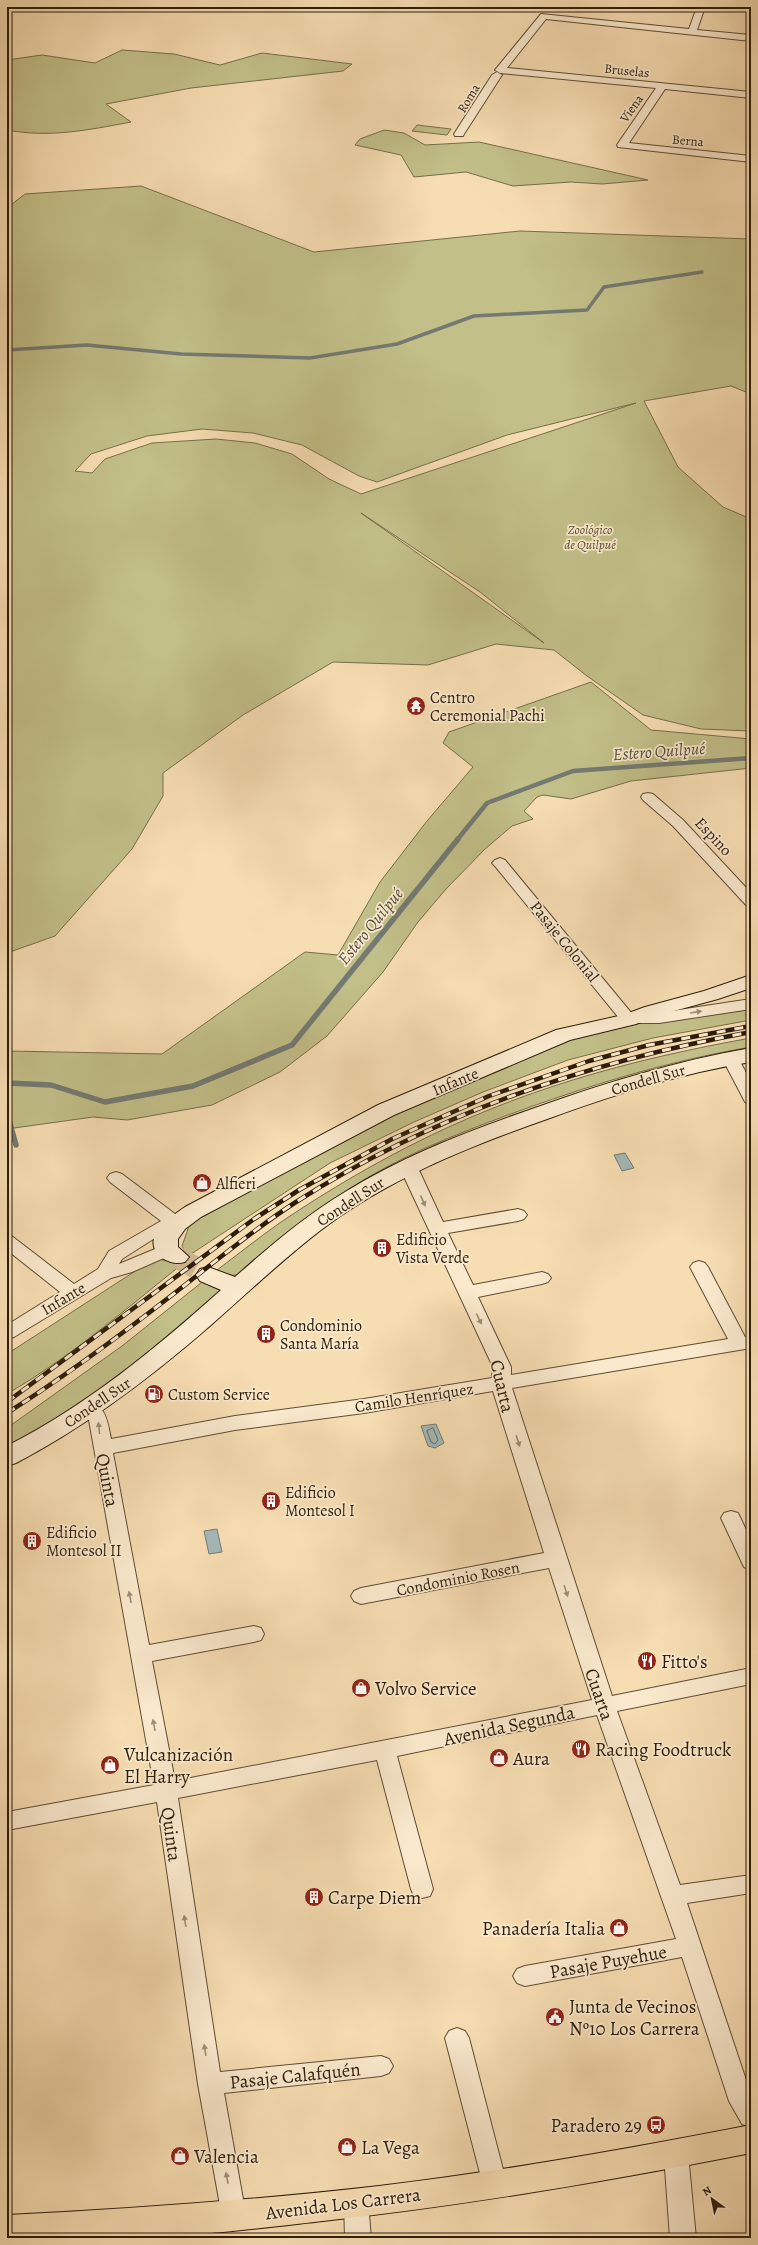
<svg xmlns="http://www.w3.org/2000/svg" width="758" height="2245" viewBox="0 0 758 2245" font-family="Alegreya,serif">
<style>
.green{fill:#c2bf88;stroke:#776e4a;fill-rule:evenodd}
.water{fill:#a3b8b8;stroke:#737a73}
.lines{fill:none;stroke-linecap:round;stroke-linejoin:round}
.shore{stroke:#686a62;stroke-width:1}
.stream-far2{stroke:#737a73;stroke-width:3.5}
.stream-far1{stroke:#737a73;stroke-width:4.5}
.stream{stroke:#737a73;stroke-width:5.5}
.secondary-tunnel{stroke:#ceb791;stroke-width:22;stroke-dasharray:22 11;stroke-linecap:butt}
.street-casing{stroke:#5f4d35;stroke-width:2}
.secondary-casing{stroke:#2c1d0b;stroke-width:2}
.primary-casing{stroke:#2c1d0b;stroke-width:2}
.street{fill:#fae9cd;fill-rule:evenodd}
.secondary{fill:#fae9cd;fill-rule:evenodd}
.primary{fill:#f7ddb2;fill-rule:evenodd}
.rail-casing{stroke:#2c1d0b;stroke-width:4.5}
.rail{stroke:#fae9cd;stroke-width:3;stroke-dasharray:9;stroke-linecap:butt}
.oneway{fill:#9d8d76}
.labels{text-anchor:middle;stroke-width:3.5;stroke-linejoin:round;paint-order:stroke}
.far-street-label{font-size:13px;fill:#2c1d0b;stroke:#fae9cd}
.far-park-label{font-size:13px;font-style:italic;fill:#594e30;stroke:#fae9cd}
.poi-label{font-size:16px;fill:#2c1d0b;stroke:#fae9cd;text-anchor:start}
.street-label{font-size:16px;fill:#2c1d0b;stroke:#fae9cd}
.water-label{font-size:17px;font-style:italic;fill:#504c3f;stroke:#fae9cd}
.near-street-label{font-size:19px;fill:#2c1d0b;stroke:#fae9cd}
.near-poi-label{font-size:19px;fill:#2c1d0b;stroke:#fae9cd;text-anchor:start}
</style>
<rect width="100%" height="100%" fill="#f7ddb2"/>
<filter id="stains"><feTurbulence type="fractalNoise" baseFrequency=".005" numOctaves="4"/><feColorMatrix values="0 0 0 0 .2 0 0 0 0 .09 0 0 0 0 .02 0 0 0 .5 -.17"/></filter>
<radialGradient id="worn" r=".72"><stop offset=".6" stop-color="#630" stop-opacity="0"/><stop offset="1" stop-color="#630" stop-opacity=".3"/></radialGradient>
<path class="green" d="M122,50l52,4 46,11 42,-12 90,11 -9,7 -152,17 -85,16 25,18c-43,8 -81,16 -124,8v-70l35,-5 53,8z
M417,125l34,4 -4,6 -35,-4z
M384,130l20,3 21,12 54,-3 169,38 -46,4 -31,-2 -58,4 -47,-14 -52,5 -13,-22 -46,-10 5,-6z
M141,186l173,66 206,-21 231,8v155l-20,-8 -87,15 34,66 45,40 28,12v125l-4,3 4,2v82l-50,-2 -58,-14 -56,-39 -33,-26 -58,-6 -68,21 -95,-3 -90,53 -80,58v23l-31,53 -77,87 -48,17v-745l18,-14zM636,403l-275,91 -32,-15 -37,-25 -37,-11 -39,-4 -64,4 -47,16 -13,14 -17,-2 16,-17 56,-18 55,-7 51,4 49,12 57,31 18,6 130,-47zM361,513l119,79 64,51z
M591,682l60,48 100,9v29l-120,13 -60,18 -28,-4 -6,2 -13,14 9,8 -21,7 -27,23 -39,40 -28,33 -35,50 -56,64 -47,36 -68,33 -85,15 -34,-3 -86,12v-78l155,3 143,-102 33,3 42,-73 47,-61 46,-54 -30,-24 6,-11z
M751,1007v13l-98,18 -85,22 -85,32 -69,30 -84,41 -142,93 -6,-10 8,-23 213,-114 162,-69 32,-9 61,-11z
M751,1038v9c-83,14 -164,39 -243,68 -54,20 -107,41 -156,72 -24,15 -47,32 -68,50 -10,9 -31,31 -41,36 -10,4 -20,2 -30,0 23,-17 45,-35 68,-51 64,-43 133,-82 205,-111 85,-35 175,-57 265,-73z
M159,1259l22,6c-56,45 -112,93 -174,129v-40l133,-86z
M206,1279l13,5 4,10 -78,68 -138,88v-22l115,-82z"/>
<path class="water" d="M625,1153l9,15 -12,3 -8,-16z
M436,1424l8,19 -9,5 -7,-2 -7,-20z
M217,1529l5,23 -13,2 -5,-23z"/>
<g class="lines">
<path class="shore" d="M433,1428l5,12 -3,4 -4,-2 -4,-11z"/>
<path class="stream-far2" d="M7,350l80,-5 94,9 129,4 87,-14 77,-28 113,-6 17,-23 98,-15"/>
<path class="stream-far1" d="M457,840l30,-37 86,-32 178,-13"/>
<path class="stream" d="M7,1083l44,2 54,17 88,-16 99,-41 166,-206
M7,1113l9,32"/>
<path class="secondary-tunnel" d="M177,1257l31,18"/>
<defs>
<path id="street" d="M697,7h8l-8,23 54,5v6l-205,-22 -39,49 244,24v6l-86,-9 -36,54 122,13v6l-133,-15 -1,-2 39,-57 -156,-15 -5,-3 46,-56 148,15z
M497,72l5,3 -38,59 -1,2h-8l-1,-2 38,-59z
M648,793l5,1 30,26 68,73v14l-5,-2 -73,-79 -30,-26 -2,-3 2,-3z
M500,858l5,2 128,155 26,-2 92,-14v10l-92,14h-36l-128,-157 -3,-3 3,-3z
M730,1053l6,1 15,28v21l-6,-1 -2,-4 -21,-40 2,-4z
M408,1160l6,2 3,4 26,56 75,-13 6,2 3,4 -3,4 -6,2 -70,12 25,52 69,-13 6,2 3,4 -3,4 -6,2 -64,13 33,70v8l217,-36 -38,-72 3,-4 6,-2 6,2 3,4 37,70 6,-1v12l-239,40 100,308 139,-28v16l-134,27 63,174 71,-10v18l-64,10 64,192v32l-9,-3 -13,-23 -47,-144 -157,29 -8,-3 -4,-7 4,-7 8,-3 151,-27 -79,-224 -200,41 36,133 -3,7 -8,2 -8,-2 -3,-7 -34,-129 -199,38 42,274 161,-16 8,3 4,7 -4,7 -8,3 -157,17 22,123 -3,8 -9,3 -9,-3 -3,-8 -24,-132 -41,-282 -150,28v-18l147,-27 -65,-365 -10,-11 3,-5c23,-6 26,19 29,35l124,-23 129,-17 128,-21 1,-11 -94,-201 3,-4zM493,1391l51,162 -183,35 -7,3 -3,5 3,5 7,3 188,-36 43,132 -417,81 -23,-120 102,-19 7,-2 3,-6 -3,-6 -7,-2 -105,19 -36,-192 122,-23 129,-17z
M116,1172l6,2 61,46 3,4 -3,4 -17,3 -44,28 -3,5 48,-20 6,2 3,4 -3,4 -41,18 -21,6 -97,59 -7,2v-14l53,-33 -53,-42v-15l6,2 61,47 24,-15 11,-18 52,-30 -51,-39 -3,-4 3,-4z
M731,1511l7,2 13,27v30l-7,-3 -23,-49 3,-5z
M457,2028l8,3 4,7 38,147 -3,8 -9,3 -9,-3 -3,-8 -38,-147 4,-7z
M676,2143l9,3 3,8 8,84h-26l-6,-84 3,-8z
M356,2191l9,3 3,8 3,36h-26l-1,-36 3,-8z"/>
<path id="secondary" d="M751,975v13l-33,11 -59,16 -23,9 -66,16 -176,75 -193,102 -16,12 -7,10v8l11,10 -4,5c-14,4 -35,-6 -31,-24 3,-11 22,-25 31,-31l193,-102 178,-75 67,-15 22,-8 59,-16z
M751,1048v14c-69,11 -135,32 -201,56 -83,29 -163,61 -233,115 -37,29 -71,61 -106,92 -61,53 -124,101 -195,138l-9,3v-20c79,-40 148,-97 214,-156l-21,-9 -4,-6 4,-6 8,-2 27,10c34,-30 70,-61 110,-85 58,-36 123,-61 187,-83 72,-26 144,-48 219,-61z"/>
<path id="primary" d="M751,2125v28c-142,28 -284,52 -428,68 -62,7 -125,15 -188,17 -42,1 -85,0 -128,0v-23c124,-6 248,-15 372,-29 125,-15 249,-37 372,-61z"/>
</defs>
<use href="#street" class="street-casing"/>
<use href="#secondary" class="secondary-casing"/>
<use href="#primary" class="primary-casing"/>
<use href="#street" class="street"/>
<use href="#secondary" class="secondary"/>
<use href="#primary" class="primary"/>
<defs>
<path id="rail" d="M7,1402l247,-183 45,-29 93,-51 97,-43 100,-35 60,-16 102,-19
M7,1413c59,-37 115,-79 169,-121 40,-31 78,-63 120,-90 140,-89 292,-140 455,-170"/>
</defs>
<use href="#rail" class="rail-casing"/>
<use href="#rail" class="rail"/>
</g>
<defs><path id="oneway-solid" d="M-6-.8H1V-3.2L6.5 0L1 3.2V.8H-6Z"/></defs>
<g class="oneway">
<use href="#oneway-solid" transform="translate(696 1012) rotate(-9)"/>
<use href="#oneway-solid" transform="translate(423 1201) rotate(66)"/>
<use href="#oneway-solid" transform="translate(479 1319) rotate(64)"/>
<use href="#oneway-solid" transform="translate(99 1428) rotate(-96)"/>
<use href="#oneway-solid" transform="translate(518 1441) rotate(72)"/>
<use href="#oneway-solid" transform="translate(566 1591) rotate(72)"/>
<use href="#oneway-solid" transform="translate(130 1597) rotate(-101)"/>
<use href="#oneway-solid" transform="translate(154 1725) rotate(-100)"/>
<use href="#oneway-solid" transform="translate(185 1921) rotate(-99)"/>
<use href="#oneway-solid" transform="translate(205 2050) rotate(-99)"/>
<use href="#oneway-solid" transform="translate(227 2178) rotate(-100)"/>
</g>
<defs>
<symbol id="temple-disc" viewBox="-11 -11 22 22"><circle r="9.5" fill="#8f2418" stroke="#fae9cd"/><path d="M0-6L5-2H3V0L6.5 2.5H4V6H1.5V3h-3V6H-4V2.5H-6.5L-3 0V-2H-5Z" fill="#fff"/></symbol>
<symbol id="shop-disc" viewBox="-11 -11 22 22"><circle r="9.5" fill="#8f2418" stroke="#fae9cd"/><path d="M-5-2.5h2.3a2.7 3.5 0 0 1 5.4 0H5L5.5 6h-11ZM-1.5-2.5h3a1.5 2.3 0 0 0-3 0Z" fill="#fff"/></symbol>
<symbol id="building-disc" viewBox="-11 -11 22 22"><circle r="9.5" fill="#8f2418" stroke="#fae9cd"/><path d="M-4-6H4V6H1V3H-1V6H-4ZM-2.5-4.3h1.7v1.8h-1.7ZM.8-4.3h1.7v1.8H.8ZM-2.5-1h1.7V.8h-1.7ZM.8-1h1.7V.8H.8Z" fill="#fff"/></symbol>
<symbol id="fuel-disc" viewBox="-11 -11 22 22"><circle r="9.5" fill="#8f2418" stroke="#fae9cd"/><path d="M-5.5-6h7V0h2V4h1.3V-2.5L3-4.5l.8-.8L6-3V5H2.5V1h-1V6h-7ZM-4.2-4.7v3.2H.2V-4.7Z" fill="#fff"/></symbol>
<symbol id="restaurant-disc" viewBox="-11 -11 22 22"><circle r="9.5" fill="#8f2418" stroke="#fae9cd"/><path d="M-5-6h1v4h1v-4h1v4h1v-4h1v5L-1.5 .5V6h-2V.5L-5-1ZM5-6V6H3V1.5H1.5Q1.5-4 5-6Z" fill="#fff"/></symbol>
<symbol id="civic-disc" viewBox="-11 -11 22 22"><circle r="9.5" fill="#8f2418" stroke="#fae9cd"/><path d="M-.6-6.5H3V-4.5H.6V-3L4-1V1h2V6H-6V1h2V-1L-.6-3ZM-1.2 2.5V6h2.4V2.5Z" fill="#fff"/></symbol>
<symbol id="bus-disc" viewBox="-11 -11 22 22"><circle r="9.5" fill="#8f2418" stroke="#fae9cd"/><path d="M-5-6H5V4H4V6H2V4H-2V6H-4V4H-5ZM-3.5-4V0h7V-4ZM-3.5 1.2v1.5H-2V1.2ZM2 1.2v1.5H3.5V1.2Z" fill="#fff"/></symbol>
</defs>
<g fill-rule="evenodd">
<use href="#temple-disc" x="405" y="695" width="22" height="22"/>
<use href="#shop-disc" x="191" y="1172" width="22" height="22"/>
<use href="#building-disc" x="371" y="1237" width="22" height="22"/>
<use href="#building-disc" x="255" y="1323" width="22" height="22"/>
<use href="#fuel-disc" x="143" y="1383" width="22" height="22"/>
<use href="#building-disc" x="260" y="1490" width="22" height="22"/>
<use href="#building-disc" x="21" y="1530" width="22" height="22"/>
<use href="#restaurant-disc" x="636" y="1650" width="22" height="22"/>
<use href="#shop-disc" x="350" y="1677" width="22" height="22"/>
<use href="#restaurant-disc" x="570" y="1738" width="22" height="22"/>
<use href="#shop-disc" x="488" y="1747" width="22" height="22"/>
<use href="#shop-disc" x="99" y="1754" width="22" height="22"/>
<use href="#building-disc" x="303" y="1886" width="22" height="22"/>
<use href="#shop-disc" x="608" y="1917" width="22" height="22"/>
<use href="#civic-disc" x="544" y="2006" width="22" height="22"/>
<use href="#bus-disc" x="645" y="2114" width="22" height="22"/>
<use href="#shop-disc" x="336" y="2136" width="22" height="22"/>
<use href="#shop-disc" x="169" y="2145" width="22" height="22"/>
</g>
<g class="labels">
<g class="far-street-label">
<text transform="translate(627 70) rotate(6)" y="5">Bruselas</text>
<text transform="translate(468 98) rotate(-59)" y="5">Roma</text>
<text transform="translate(631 108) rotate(-55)" y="5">Viena</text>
<text transform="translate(688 140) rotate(5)" y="5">Berna</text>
</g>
<g class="far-park-label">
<text x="590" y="534">Zoológico<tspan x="590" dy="15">de Quilpué</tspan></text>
</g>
<g class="poi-label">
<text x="430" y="703">Centro<tspan x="430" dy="18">Ceremonial Pachi</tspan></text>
<text x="216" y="1189">Alfieri</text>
<text x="396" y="1245">Edificio<tspan x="396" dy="18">Vista Verde</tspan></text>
<text x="280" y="1331">Condominio<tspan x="280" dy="18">Santa María</tspan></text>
<text x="168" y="1400">Custom Service</text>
<text x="285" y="1498">Edificio<tspan x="285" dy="18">Montesol I</tspan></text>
<text x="46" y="1538">Edificio<tspan x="46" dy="18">Montesol II</tspan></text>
</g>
<g class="street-label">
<text transform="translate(714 836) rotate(47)" y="6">Espino</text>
<text transform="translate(565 941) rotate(51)" y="6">Pasaje Colonial</text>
<text transform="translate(648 1079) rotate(-16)" y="6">Condell Sur</text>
<text transform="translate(455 1081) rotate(-23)" y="6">Infante</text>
<text transform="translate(350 1201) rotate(-33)" y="6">Condell Sur</text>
<text transform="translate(63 1298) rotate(-31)" y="6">Infante</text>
<text transform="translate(414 1397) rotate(-9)" y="6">Camilo Henríquez</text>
<text transform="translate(97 1402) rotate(-34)" y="6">Condell Sur</text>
<text transform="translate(458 1578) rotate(-11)" y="6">Condominio Rosen</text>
</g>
<g class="water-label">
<text transform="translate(659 751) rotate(-4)" y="6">Estero Quilpué</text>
<text transform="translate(370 926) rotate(-51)" y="6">Estero Quilpué</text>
</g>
<g class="near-street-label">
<text transform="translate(503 1386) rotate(77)" y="7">Cuarta</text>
<text transform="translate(108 1480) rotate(79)" y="7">Quinta</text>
<text transform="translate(600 1694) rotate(71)" y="7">Cuarta</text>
<text transform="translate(509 1725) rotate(-12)" y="7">Avenida Segunda</text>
<text transform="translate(172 1834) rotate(82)" y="7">Quinta</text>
<text transform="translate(608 1961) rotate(-10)" y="7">Pasaje Puyehue</text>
<text transform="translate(295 2075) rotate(-6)" y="7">Pasaje Calafquén</text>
<text transform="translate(343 2203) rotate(-7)" y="7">Avenida Los Carrera</text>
</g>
<g class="near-poi-label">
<text x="661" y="1668">Fitto's</text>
<text x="375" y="1695">Volvo Service</text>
<text x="595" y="1756">Racing Foodtruck</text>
<text x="124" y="1761">Vulcanización<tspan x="124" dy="22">El Harry</tspan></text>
<text x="513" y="1765">Aura</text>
<text x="328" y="1904">Carpe Diem</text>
<text x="605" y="1935" text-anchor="end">Panadería Italia</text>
<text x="569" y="2013">Junta de Vecinos<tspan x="569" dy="22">Nº10 Los Carrera</tspan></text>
<text x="642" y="2132" text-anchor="end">Paradero 29</text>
<text x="361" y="2154">La Vega</text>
<text x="194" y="2163">Valencia</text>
</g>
</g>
<rect width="758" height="2245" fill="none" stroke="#f7ddb2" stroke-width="24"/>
<rect x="8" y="8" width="742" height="2229" fill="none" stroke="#2c1d0b" stroke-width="2"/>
<rect x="12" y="12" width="734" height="2221" fill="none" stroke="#2c1d0b"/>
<g transform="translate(712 2199) rotate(327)" stroke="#fae9cd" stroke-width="3" paint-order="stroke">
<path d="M0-3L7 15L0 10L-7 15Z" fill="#2c1d0b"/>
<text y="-6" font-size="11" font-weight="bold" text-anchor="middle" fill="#2c1d0b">N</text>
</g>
<rect width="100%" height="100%" filter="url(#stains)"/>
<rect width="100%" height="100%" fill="url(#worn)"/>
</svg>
